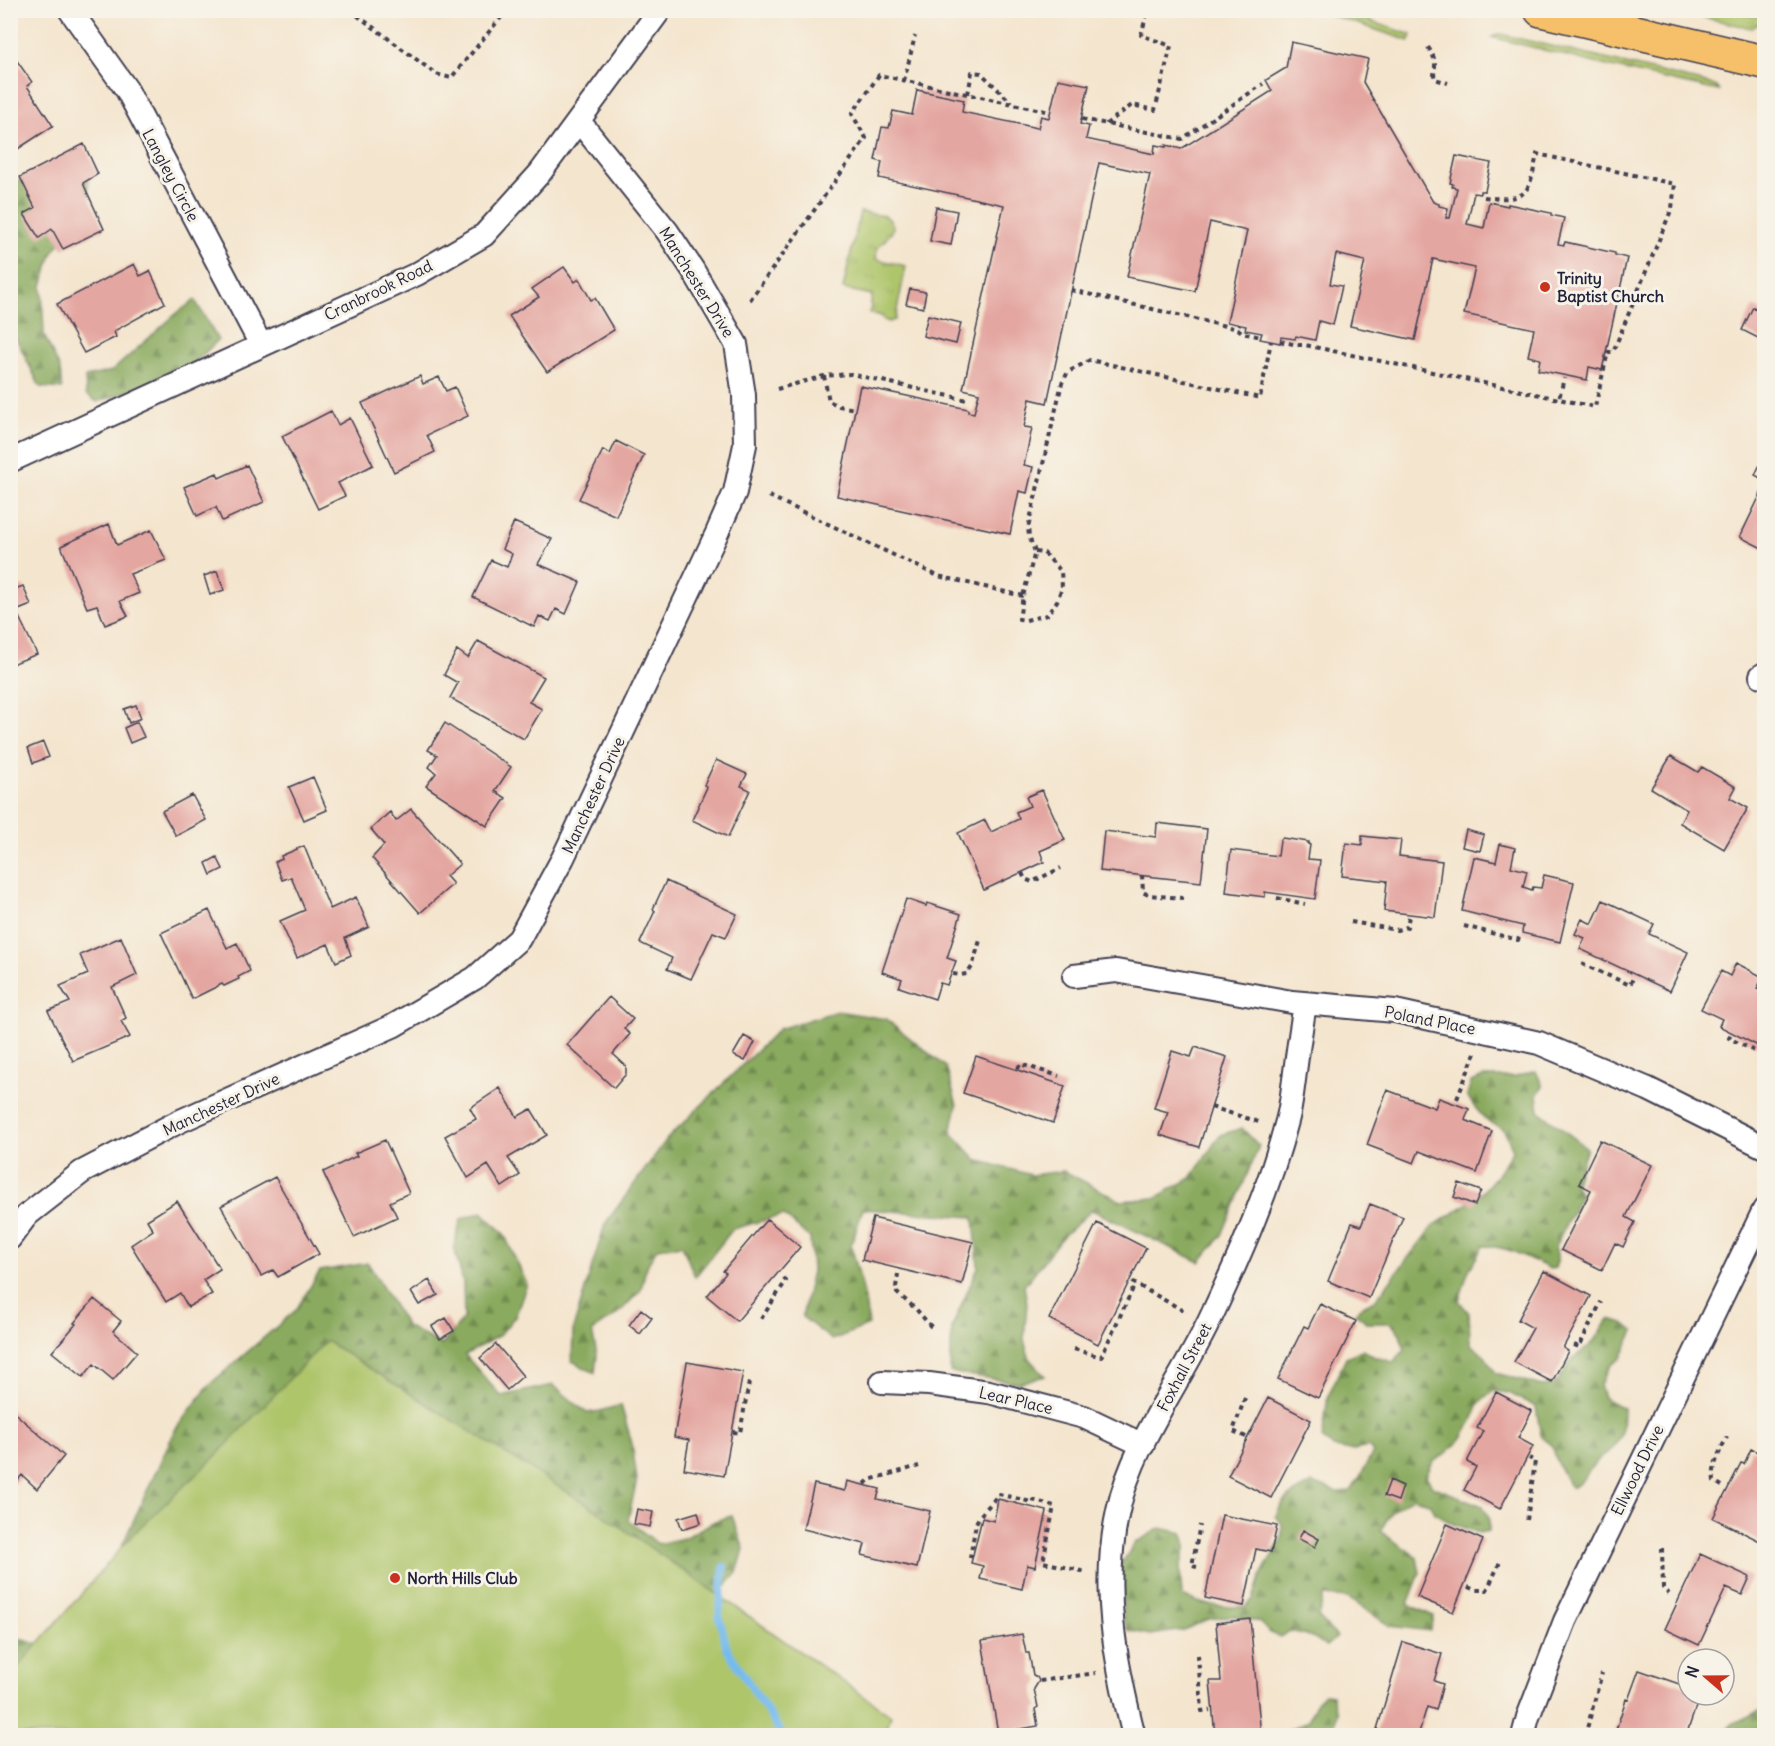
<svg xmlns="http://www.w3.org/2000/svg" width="1775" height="1746" viewBox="0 0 1775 1746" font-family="Delius,sans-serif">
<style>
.grass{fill:url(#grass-tufts);stroke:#687452;stroke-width:1.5}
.forest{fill:url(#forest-firs);stroke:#56664c;stroke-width:1.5}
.pitch{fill:#aec56a;stroke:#687452;stroke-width:1.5}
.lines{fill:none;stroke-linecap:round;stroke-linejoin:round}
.stream{stroke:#76bbed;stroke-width:8}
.building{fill:#e4a6a0}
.street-casing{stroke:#423f51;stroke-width:26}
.primary-casing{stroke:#423f51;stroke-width:36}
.path{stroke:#423f51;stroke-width:4;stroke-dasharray:4.5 4.5;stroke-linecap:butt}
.street{stroke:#fff;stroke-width:22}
.primary{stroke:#f6c06b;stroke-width:33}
.poi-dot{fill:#c8321e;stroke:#f7f3e8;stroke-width:2}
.labels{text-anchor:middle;stroke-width:6;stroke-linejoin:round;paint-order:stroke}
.street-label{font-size:16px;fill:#22223b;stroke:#f7f3e8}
.poi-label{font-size:16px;font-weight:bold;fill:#22223b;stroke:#f7f3e8;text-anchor:start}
</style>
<defs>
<pattern id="grass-tufts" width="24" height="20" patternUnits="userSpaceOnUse" patternTransform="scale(1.5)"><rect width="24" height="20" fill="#aec56a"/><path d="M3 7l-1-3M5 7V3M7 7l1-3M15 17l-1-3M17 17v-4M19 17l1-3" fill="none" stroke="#95a95d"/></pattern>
<pattern id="forest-firs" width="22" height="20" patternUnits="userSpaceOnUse" patternTransform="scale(1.5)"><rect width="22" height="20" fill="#8aaa5e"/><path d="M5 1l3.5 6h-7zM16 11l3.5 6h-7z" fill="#708a4f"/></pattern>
</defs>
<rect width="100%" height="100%" fill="#f7f3e8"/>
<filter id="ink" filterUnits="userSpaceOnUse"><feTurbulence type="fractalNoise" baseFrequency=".0167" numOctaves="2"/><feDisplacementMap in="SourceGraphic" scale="12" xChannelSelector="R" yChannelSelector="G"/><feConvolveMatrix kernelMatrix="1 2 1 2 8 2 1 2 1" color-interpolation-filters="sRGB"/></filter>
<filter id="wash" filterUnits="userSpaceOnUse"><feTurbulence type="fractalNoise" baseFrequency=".008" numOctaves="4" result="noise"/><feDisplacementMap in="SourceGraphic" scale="24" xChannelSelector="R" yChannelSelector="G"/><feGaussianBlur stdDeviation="1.35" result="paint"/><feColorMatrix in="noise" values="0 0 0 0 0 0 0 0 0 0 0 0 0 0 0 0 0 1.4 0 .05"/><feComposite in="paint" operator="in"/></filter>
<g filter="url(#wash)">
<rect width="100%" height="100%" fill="#f4e5ce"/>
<path class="grass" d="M1319,11h20l73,24 -2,6z
M1676,11h52l35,7 -3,5 -9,5z
M1500,34l210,50 6,3 3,4 -112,-25 -115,-29z
M860,212l25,4 5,4 3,6 -1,6 -15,17 -1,10 30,7 -11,54 -6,2 -5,-2 -2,-4 -12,-3 2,-18 -29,-6z"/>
<path class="forest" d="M46,168l42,5v31l-36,50 -10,32 2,49 16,34 2,20 -22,-2 -29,-59v-144z
M195,300l23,40 -30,29 -61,23 -30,10 -11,-8 -1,-17 27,-6 65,-58z
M837,1011l49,8 60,48 11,38 -6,27 26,28 54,15 33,-4 57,30 34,-3 36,-20 29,-43 22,-7 17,18 -37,89 -22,27 -108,-52 -30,27 -38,49 3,17 -3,37 6,20 15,16 -27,7 -68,-11 2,-45 26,-60 -4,-50 -111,-8 -12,36 12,45 6,35 -37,15 -30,-23 10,-46 -2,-33 -27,-23 -50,14 -38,48 -13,-32 -25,3 -11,20 -5,22 -22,23 -27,18 5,24 -2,18 -23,-12 1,-32 32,-105 62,-85 112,-110z
M1536,1071l7,16 -6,8 2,16 48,37 -13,37 7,9 -26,53 3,11 -3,10 -5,1c-22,-11 -42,-23 -67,-23l-15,26 -9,29 10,12 1,31 14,11 12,18 46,13 14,-3 18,-26 16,-11 19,-27 15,4 10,8 -13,27 -11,8 -10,19 4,13 19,10 -1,26 -9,14 -20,17 -13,18 -9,5 -12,-21 -7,-21 -11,-9 -5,-30 -27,-14 -15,-2 -15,12 -7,18 -11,18 -13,13 -15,10 -7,14 6,10 51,20 6,12v13l-10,2 -28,-10 -16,-10 -4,-9 -18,-7 -21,14 -12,20 37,26 3,16 -12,31 25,12 -3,15 -40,-5 -42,-28 -24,-2 -6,21 19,20 -10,9 -20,-11 -17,-4 -10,6 -11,-5 -10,-10 -25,-6 -25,3 -25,11 -34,5 -22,-5 -5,-13v-20l-2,-33 14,-21 25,-15 23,5 3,13 -6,22 2,28c22,10 40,11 63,11l8,-8 7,-22 22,-39v-14l-6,-8c8,-20 19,-23 37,-33l24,9 14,-1 10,-16 12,-23 -5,-5c-19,5 -32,5 -46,-8l6,-43 18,-39 16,-7 13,7 18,5 12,-12 -6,-18 -9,-9h-22l-13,-10 6,-6 15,-8 57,-73 46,-30 18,-21 16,-25 -9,-20 -19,-11 -12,-14 -6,-10 4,-13 12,-5h32z
M482,1212l22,22 23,50 -11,31 -16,20 -35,20 36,41 52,-11 34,28 13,-2 21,-6 11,39 5,35 -9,41 30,24 26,-6 31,-17 17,-5 12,33 -7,24 -26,29 -700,133 -1,-106 9,9 30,11 60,-75 66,-144 34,-45 87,-75 24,-39 48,-8 38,63 36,19 22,-27 -1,-36 -9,-35 7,-28z
M1324,1694l8,1 5,17 -3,19 4,4h-60l30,-14 9,-20z
M1764,1709v26h-40l8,-11z"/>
<path class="pitch" d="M326,1341l273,171 292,203 -6,20h-874v-60l123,-142 80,-75z"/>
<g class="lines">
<path class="stream" d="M724,1567l-5,49 8,33 56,87"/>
</g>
<g id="blocks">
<path class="building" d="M1291,42l77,17 -5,23 70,120 6,2v2l9,2 -2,10h4l7,-30 -5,-1 1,-3 -3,-1 6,-27 35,7 -6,28h-5v3l-6,-1 -7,31 17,4 5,-26 19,4v-2l43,9v2l13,3 -6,26 6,1 1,-3 50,11v2l12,3 -25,112 -13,-3 -2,13 -49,-10 2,-11 -12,-3 6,-27 -70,-15 11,-46 -42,-9 -18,81 -65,-14 15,-65 -29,-7 -6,30 12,2 -9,39 -14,-4 -4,19 -19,-4 -1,3 -14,-2 -1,6 -20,-4 2,-6 -17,-3 1,-4 -19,-4 20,-91 -37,-9 -15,69 -68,-14 23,-103 -51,-11 -52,240 -17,-4 -6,28 8,1 -8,37 9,2 -6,26 -8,-2 -9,43 -173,-38 23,-110 108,23v3l6,1 5,-20 -16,-4 41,-184 -125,-27 3,-16 -7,-2 7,-33 7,1 4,-17 19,4 5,-25 47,10 -2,12 76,16 3,-12 8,2 9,-39 31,6 -9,39 9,2 -3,13 68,15 1,-9 11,2v-2l15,4 91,-58 -6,-11 20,-12z
M10,51l22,31 -5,4 26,40 -43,28z
M84,144l14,30 -15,9 21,46 -41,20 -11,-20 -13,9 -15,-24 11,-6 -15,-31z
M936,207l21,4 -6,34 -21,-4z
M134,264l6,12 10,-5 15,32 -51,28 2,6 -32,16 -27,-49z
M564,267l11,15 4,-3 12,21 4,-2 19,32 -67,42 -38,-56 30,-19 -7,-8z
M910,289l16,3 -3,16 -17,-4z
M1753,307l11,5v29l-22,-11z
M928,315l33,8 -5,21 -33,-8z
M420,376l3,8 16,-7 7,14 9,-4 13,29 -41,19 8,17 -41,20 -32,-69z
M331,411l7,14 12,-7 23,47 -35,18 7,13 -27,13 -36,-73z
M616,441l28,14 -28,61 -37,-17 24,-49 7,4z
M1764,456v24l-9,-5z
M247,465l17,37 -42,19 -6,-14 -19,9 -13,-29 33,-14 2,5z
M1764,487v62l-24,-12z
M514,522l38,17 -14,25 42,18 -14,32 -10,-5 -6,12 -11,-5 -5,11 -61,-30 18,-37 16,7 5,-13 -10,-5z
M109,524l8,21 34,-15 15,30 -36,14 9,19 -19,8 8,15 -23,9 -8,-20 -10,3 -26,-62z
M217,571l7,19 -14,5 -6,-19z
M23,586l8,19 -15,6 21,43 -27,11v-74z
M478,641l66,36 -15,25 13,7 -18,30 -74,-41 8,-15 -14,-8 13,-25 11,8z
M136,705l5,13 -12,5 -5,-14z
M137,722l7,15 -14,6 -6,-15z
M445,723l66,44 -16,24 11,7 -19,28 -61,-40 10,-13 -7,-6 8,-12 -9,-5z
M43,742l6,15 -16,6 -5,-15z
M1671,756l27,16 4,-5 34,20 -6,11 18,10 -24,41 -44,-26 7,-13 -36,-22z
M716,760l31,14 -6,12 9,4 -22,47 -36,-17 15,-33 -3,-2z
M313,777l14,33 -23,10 -15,-33z
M1042,790l23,50 -25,11 4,11 -60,28 -26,-57 27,-13 6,12 28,-13 -3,-7 14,-6 -4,-9z
M192,795l14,25 -30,16 -14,-25z
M411,809l49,55 -14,12 7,8 -33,29 -48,-55 12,-13 -13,-16 19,-17 6,9z
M1157,823l50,6 -6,53 -101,-11 4,-40 52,6z
M1466,830l18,5 -4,16 -18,-4z
M1362,836l39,4 -2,16 43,5 -7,56 -51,-6 3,-30 -45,-5 4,-33 16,2z
M1282,838l27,4 -1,2 2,1 -2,14 12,1 -5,39 -50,-7v5l-39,-5 5,-42 47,6 2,-15z
M1500,844l15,4 -4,19 16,4 -4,16 9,3 1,-3 8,1 3,-13 30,7 -14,60 -38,-9 1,-7 -61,-15 12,-54 22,5z
M304,846l26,63 26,-12 13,30 -24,11 6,17 -15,7 -8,-18 -31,14 -17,-37 25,-11 -14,-33 -9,3 -7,-18 7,-3 -1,-3z
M217,857l6,12 -12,6 -5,-12z
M666,881l71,33 -11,23 -13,-5 -22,47 -24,-10 5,-11 -32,-15 15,-32 -2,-2z
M906,899l20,7 1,-3 34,11 -14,44 9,3 -9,24 -7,-2 -5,16 -36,-12 3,-8 -20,-7z
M1603,900l51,24 -5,10 39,18 -18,39 -90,-42 5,-11 -10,-4 7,-15 10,5z
M209,910l18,38 10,-5 13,28 -12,6 1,2 -15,7 -2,-2 -30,15 -31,-66z
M121,937l16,38 -25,12 14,31 -5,3 9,16 -57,24 -25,-50 22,-9 -10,-16 28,-12 -8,-19z
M1736,963l27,14 -6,12 7,4v56l-45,-23 3,-7 -21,-10 20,-38 9,5z
M609,997l24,22 -9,10 6,5 -17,20 13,12v8l-12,14 -47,-43z
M744,1036l11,6 -10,19 -12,-6z
M1195,1047l32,10 -28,90 -39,-12 8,-23 -14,-4 18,-57 19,6z
M976,1056l89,30 -12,37 -90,-30z
M500,1088l17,29 14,-8 16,26 -39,23 12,17 -18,12 -14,-22 -20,13 -23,-42 31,-17 -6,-11z
M1387,1090l48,18 4,-10 30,11 -4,11 27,11 -15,42 -58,-22 -5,12 -47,-18z
M385,1140l24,53 -19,9 7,15 -43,20 -31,-65 34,-16 -2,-3z
M1600,1140l52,25 -26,52 9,5 -12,25 -8,-4 -13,27 -41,-20 30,-60 -12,-6z
M275,1177l44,77 -41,23 -5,-7 -12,6 -40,-70z
M1459,1183l22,8 -6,14 -21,-8z
M177,1201l43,68 -17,11 9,14 -24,13 -8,-14 -14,9 -35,-57 22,-15 -6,-10z
M1370,1204l33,13 -34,81 -41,-17 24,-58 9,3z
M873,1218l100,24 -11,42 -100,-24z
M767,1219l33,28 -63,74 -30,-25 19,-23 -3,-2z
M1097,1223l49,25 -48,96 -49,-25z
M1544,1271l47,25 -28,52 5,3 -16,31 -38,-20 19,-34 -15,-8z
M429,1280l9,15 -19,10 -8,-13z
M94,1299l27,22 -8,10 24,21 -24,28 -19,-16 -11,13 -31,-25 24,-28 -2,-1z
M1320,1304l36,17 -38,77 -40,-19 26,-53 4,2z
M641,1309l11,9 -12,16 -11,-9z
M446,1318l8,13 -14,8 -8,-13z
M496,1344l27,32 -16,14 -27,-32z
M687,1362l56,10 -19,104 -40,-7 5,-29 -15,-3z
M1496,1392l36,19 -14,27 15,8 -33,63 -36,-19 12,-23 -9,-5 16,-31 -6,-3z
M1268,1398l43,22 -40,78 -43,-22z
M10,1409l54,47 -27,33 -15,-14 -12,14z
M1751,1449l13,6v88l-51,-25 28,-55 3,1z
M1390,1480l13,6 -5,15 -14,-5z
M847,1481l33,8 -3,10 53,12 -13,57 -55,-13 3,-11 -62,-15 11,-45 31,7z
M998,1499l49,12 -12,56 -8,-2 -5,24 -42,-10 3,-13 -12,-3 11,-45 12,3z
M637,1509l16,3 -3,15 -16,-3z
M698,1512l3,11 -19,6 -4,-11z
M1222,1515l55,11 -6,26 -15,-3 -12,57 -39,-8z
M1447,1524l36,16 -30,72 -36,-15z
M1303,1530l16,9 -4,8 -16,-8z
M1700,1554l50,23 -8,18 -16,-7 -27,57 -34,-16z
M1250,1619l11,117h-46l-5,-55h11l-5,-58z
M1022,1634l4,19h3l4,22 4,2 2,4 -5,8 4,18 -3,2 3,17 -40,7 -16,-92z
M1403,1642l39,12 -8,27 9,3 -7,26 -9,-3 -9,29h-43z
M1639,1670l49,17v8h12l-14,41h-72l12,-37 2,1z"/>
</g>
</g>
<g filter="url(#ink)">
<use href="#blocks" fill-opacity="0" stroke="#423f51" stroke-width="1.5"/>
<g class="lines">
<defs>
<path id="street" d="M70,10l57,80 134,255
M10,461l407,-187 67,-39 56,-62 120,-163
M1761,676l3,-2
M1074,976l42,-5 176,31 103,9 144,32 109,46 116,58
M10,1238l17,-23 55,-43 96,-50 215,-96 82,-48 44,-39 44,-81 154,-325 18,-41 10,-47 -1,-50 -8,-51 -43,-74 -26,-39 -88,-110
M882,1382l47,2 60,8 95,25 59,28
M1134,1736c-19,-75 -33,-148 -16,-225 14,-68 65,-132 94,-196 29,-62 58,-128 75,-194 4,-13 5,-28 7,-41 3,-25 7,-51 11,-76
M1523,1736l5,-19 37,-96 199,-411"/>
<path id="primary" d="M1541,10l223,52"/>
</defs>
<use href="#street" class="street-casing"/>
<use href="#primary" class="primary-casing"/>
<path class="path" d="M350,10l86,64 15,4 56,-68
M1428,47c4,6 7,11 7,18 0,6 -2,8 0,14l13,4
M904,81l11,-45
M968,94l4,-22 9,1 31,30
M1082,119l100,20 81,-55
M1106,124l26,-19 23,5 16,-64 -30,-11 7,-25
M1484,197c44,5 45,-3 53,-43l138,30 -3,24 -59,144h-5l-13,55 -36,-8
M1071,290l167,39 5,4 18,4
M750,300l116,-162 -14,-24 27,-39 171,37
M1280,341l17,4h8l254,54 5,-21
M824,376l5,25 10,5 16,3
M777,389l47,-13 27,-2 116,26
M769,496l169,80 85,20
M1035,552l9,1 17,18 1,16 -5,14 -10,14 -21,5 -7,-1 4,-23 12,-44 -6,-16 -1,-8 34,-145 6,-11 22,-12 170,38 11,-57
M1022,873l3,6 7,3 29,-14
M1142,875l1,17 5,3 35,3
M1277,898l28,6
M1351,922l46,8 10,-3 2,-11
M1464,926l54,14 2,-5
M1582,964l48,21 3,-7
M953,974l7,1 7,-1 5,-7 9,-30
M1731,1035l-2,3 35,18
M1018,1069l2,-5 39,12
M1457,1099l18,-46
M1211,1107l51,16
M898,1274l-2,13 1,6 19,16 17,20
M1132,1282l54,30
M761,1319l25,-38 -3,-4
M1574,1345l5,2 22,-45
M1074,1349l27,8 34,-73
M1245,1398l-12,33 13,6
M733,1432l7,1 9,-51
M865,1484l4,-4 50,-14
M1722,1486l-8,-5c-2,-16 6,-30 13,-44
M1032,1500l22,6 -11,56 43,10
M1527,1520l8,-59 -6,-3
M1662,1548l1,40 6,6
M970,1558l6,-35 3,-6 20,-23 32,8
M1197,1567l-5,-1 8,-41
M1468,1587l7,3h12l13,-28
M1198,1655l4,56 8,-1
M1040,1681l56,-8
M1585,1736l17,-63"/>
<use href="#street" class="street"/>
<use href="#primary" class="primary"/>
</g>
</g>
<g class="poi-dot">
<circle cx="1545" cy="287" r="6"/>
<circle cx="395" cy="1578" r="6"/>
</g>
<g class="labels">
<g class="street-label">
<text transform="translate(171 175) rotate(62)" y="6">Langley Circle</text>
<text transform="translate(697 282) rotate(58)" y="6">Manchester Drive</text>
<text transform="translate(378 290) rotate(-26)" y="6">Cranbrook Road</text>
<text transform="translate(593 795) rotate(-65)" y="6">Manchester Drive</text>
<text transform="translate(1430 1020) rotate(11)" y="6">Poland Place</text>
<text transform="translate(221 1104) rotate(-25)" y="6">Manchester Drive</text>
<text transform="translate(1184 1367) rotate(-62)" y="6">Foxhall Street</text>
<text transform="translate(1016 1400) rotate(13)" y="6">Lear Place</text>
<text transform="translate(1637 1470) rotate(-64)" y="6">Ellwood Drive</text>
</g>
<g class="poi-label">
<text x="1557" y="284">Trinity<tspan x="1557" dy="18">Baptist Church</tspan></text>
<text x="407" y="1584">North Hills Club</text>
</g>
</g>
<rect width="1775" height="1746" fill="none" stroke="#f7f3e8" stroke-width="36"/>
<g transform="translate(1706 1677) rotate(290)"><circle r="28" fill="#f7f3e8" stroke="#a29fa3" stroke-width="1.5"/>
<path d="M0-4.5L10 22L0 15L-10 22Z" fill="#c8321e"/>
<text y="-9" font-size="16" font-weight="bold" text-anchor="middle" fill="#22223b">N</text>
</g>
</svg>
